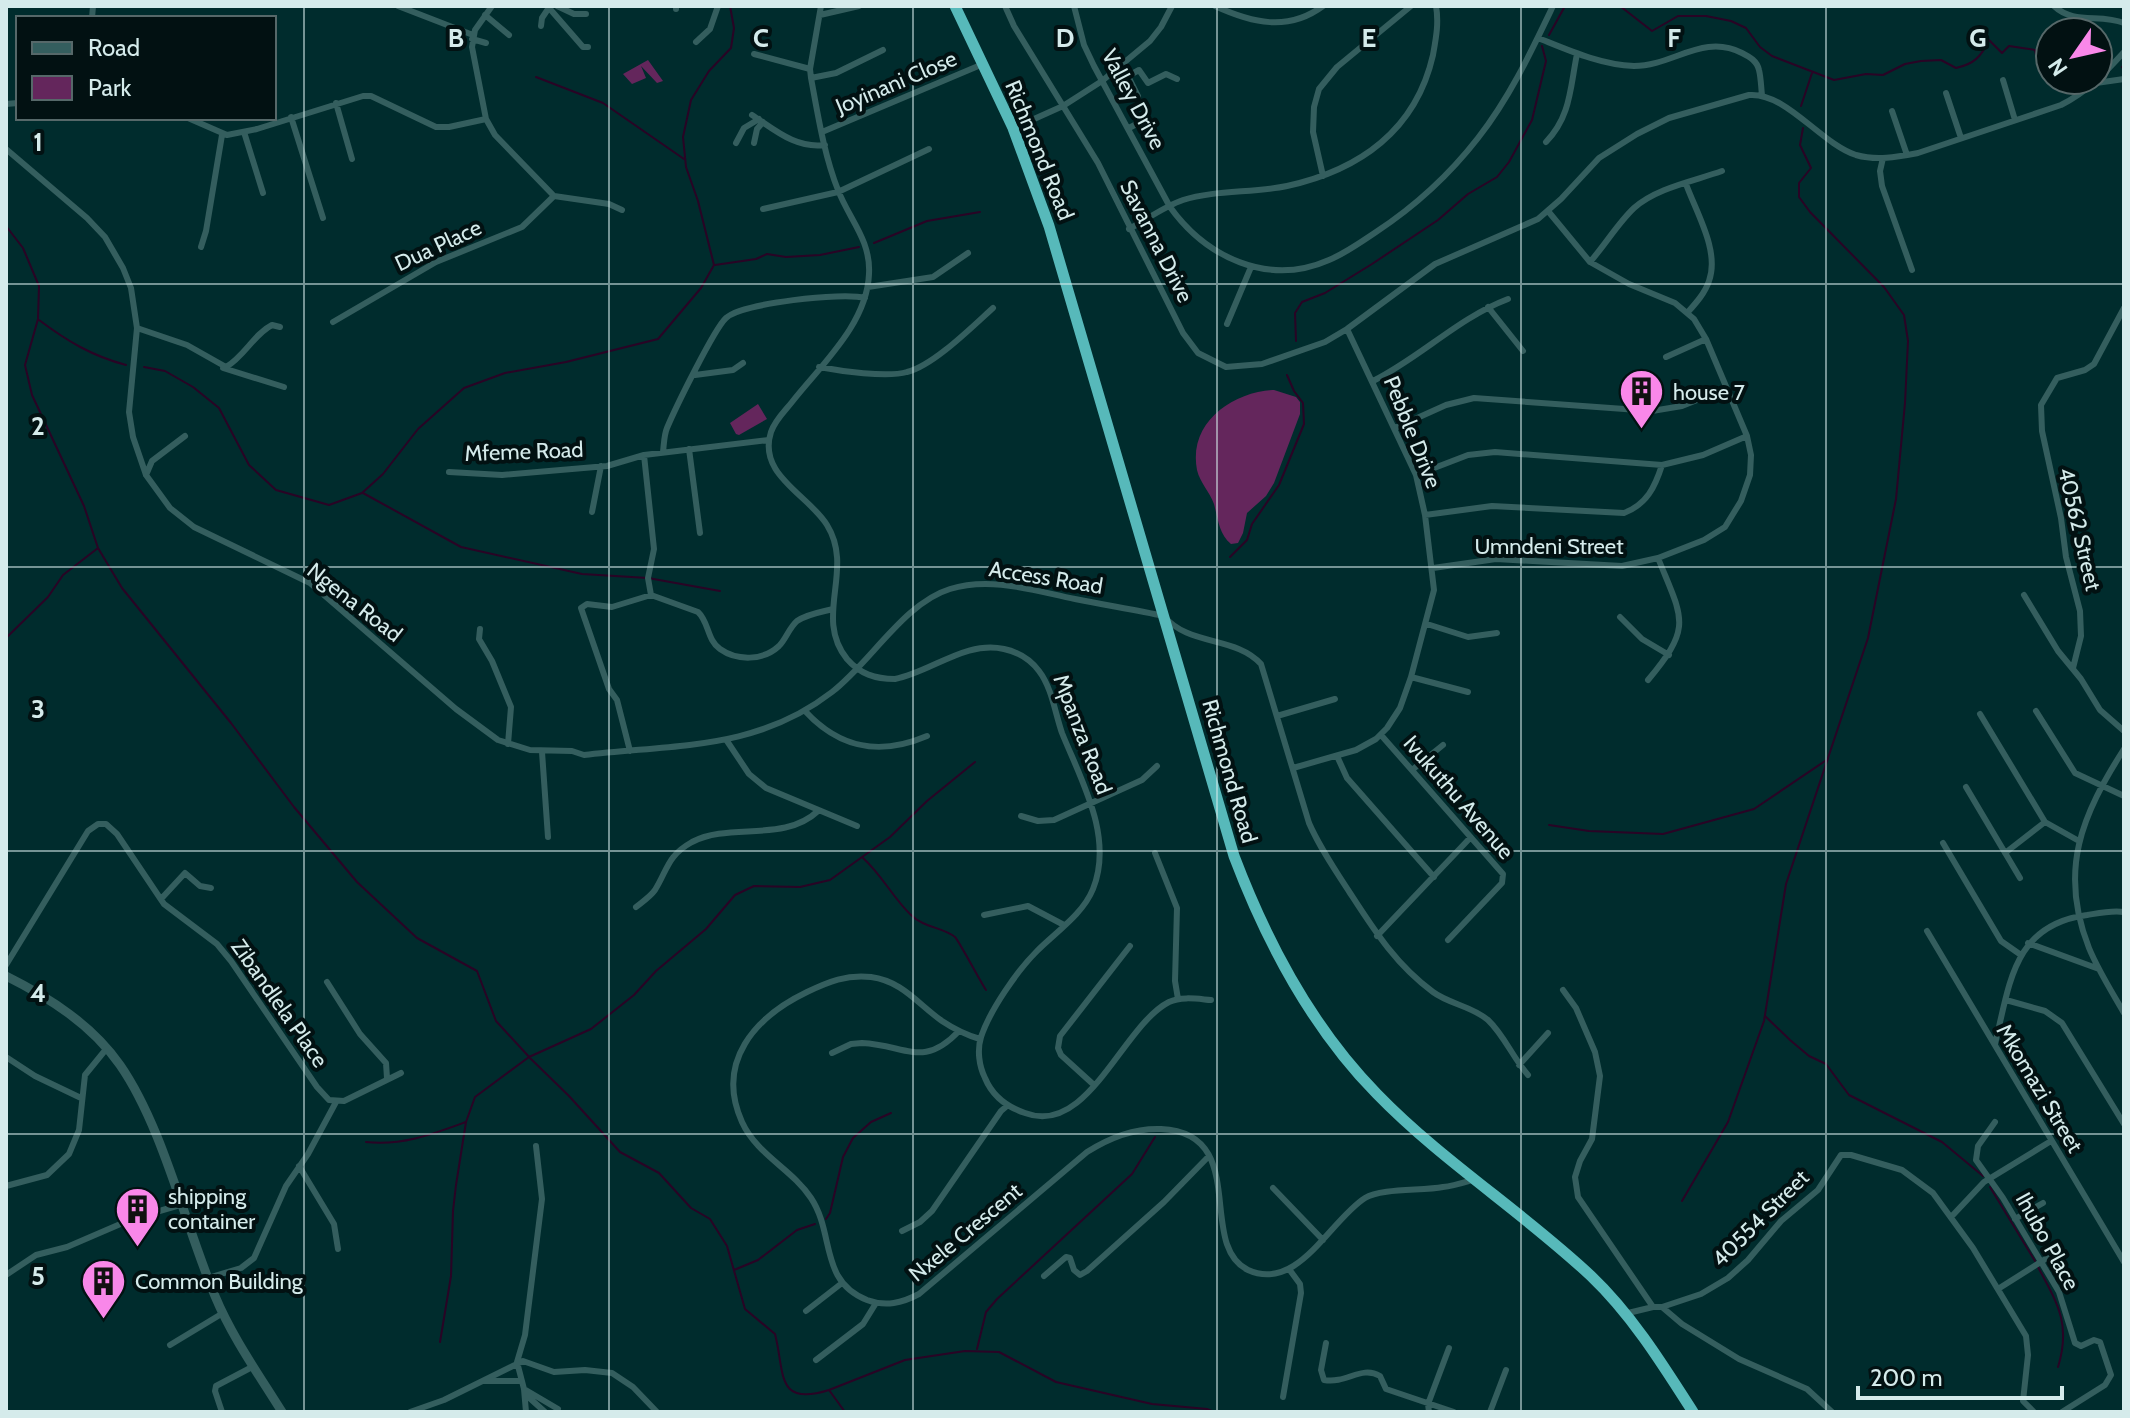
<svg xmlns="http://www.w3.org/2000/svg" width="2130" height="1418" viewBox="0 0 2130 1418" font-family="Cabin,sans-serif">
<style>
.green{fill:#64265c}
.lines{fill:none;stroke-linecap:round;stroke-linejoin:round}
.stream{stroke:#290425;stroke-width:2}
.street{stroke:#345e5e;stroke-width:6}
.secondary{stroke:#345e5e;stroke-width:9}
.highway{stroke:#57b9ba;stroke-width:11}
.grid{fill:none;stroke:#d5ebeb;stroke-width:2;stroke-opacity:0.55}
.labels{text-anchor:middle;stroke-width:8;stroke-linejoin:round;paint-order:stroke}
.street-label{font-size:22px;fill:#d5ebeb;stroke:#021112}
.poi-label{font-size:22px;fill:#d5ebeb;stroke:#021112;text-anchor:start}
.grid-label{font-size:26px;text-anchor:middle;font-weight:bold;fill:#d5ebeb;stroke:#021112;stroke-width:8;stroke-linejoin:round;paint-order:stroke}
</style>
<rect width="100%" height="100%" fill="#002c2d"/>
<path class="green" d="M648,60l15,21 -6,2 -16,-17 5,12 -14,6 -9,-10z
M1274,390l22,7 4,5v12l-26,69 -8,13 -19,17 -4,20 -5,10 -7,1c-12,-10 -13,-25 -17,-40 -4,-12 -14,-21 -17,-34 -9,-47 35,-78 77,-80z
M758,404l9,15 -28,16 -3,-1 -6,-11z"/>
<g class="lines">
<path class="stream" d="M1620,6l32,25 26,-15h28l25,5 15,7 14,19 12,9 62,24 32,-6 17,1 22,-11 16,-3 20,-1 15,8c18,-4 25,-11 33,-28l13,13 7,-7 26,4 2,10 13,12
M1549,35l16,-29
M2122,67l2,1
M2098,70h1
M536,77l67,26 81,56
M1801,106l11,-33
M6,226l17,22 16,38 -1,33 -13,46 7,30 52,111 14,42 24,40 109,135 63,84 63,75 60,56 60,33 19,50 35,38 38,37 51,56 39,21 32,35 19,11 17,27 18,63 30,25c10,38 0,73 54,56l16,22
M874,243l53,-22 53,-9
M715,265l41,-6 11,-5 19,3 34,-2 39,-8
M39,320c28,21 53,36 87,45
M1296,341l-1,-28 7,-11 23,-9 47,-29 66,-44 30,-26 29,-17 12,-15 23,-42 14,-59 -4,-15
M144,367l21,4 28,16 26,21 30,57 27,25 53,15 33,-12 21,-19 35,-45 46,-41 41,-15 61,-11 92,-23 43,-51 13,-23 -16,-64 -12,-34 -3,-30 8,-37 18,-29 22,-23 3,-20 -4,-22
M363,493l98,54 121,27 66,4 72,13
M1230,557l17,-17 5,-16 27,-39 25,-61 -1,-21 -9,-12 -7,-16
M6,638l42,-41 15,-22 35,-27
M1549,825l40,6 74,3 91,-25 74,-50
M863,858c19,17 30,40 48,57 13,13 32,12 44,22 4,4 25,44 31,53
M1765,1016l25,24 19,16 17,8 23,31 93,47 41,34
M366,1142c36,4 67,-8 100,-20
M1990,1187l45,74
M1682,1201l46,-79 36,-101 22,-137 82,-246 28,-139 9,-96 3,-62 -4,-26 -20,-28 -74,-75 -11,-15v-14l12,-15 -11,-23 3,-17
M826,1219l4,-6 13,-56 10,-19 18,-16 20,-9
M2038,1267c20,37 33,58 20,100
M734,1270l24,-10 39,-30 18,-6
M440,1342l11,-66 2,-65 3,-26 10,-63 9,-25 54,-40 62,-28 43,-34 22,-24 50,-42 29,-34 19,-9 46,1 30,-7 60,-43 37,-36 48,-39
M977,1349l9,-37 11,-13 135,-125 23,-37
M829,1390l76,-30 60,-9 34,1 57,30 96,22 55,5 7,3"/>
<path class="street" d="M398,6l75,29
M492,6l-17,24 -3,17 14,72 9,16 59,61 55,8 13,6
M557,6l17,8h12
M676,6v3
M821,6l-11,63 1,9c7,37 13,77 27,112 11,29 33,50 31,84 -2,50 -48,91 -77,128 -7,9 -17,18 -21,30 -14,43 38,63 56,93 28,45 -14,92 20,134 13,15 28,20 48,20 36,-7 71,-39 109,-30 14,3 26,10 35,22 13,17 16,42 23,62 19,47 52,104 31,156 -10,25 -37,43 -56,62 -20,20 -47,59 -56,86 -4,13 -2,29 4,41 7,17 22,29 40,35 63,24 97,-87 144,-111 13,-6 29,-3 42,-2
M1005,6l9,20 84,137 85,170 15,20 28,14 36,-3 63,-22 22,-13 88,-65 103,-45 23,-20 38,-41 38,-24 32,-16 80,-23c37,-3 71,48 107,60 21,6 41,2 62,-2l143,-48c26,-13 44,-32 63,-53
M1074,6l10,39 10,21 76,141c36,50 98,80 159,53 17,-7 32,-18 47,-28 38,-25 74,-58 102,-94 32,-41 53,-86 75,-132
M1215,6c37,17 73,26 108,0
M2054,6c20,19 46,7 70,17
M550,9l33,38h5
M485,15l24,20
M820,15l39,-9
M92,18l1,-12
M541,26l1,-8 8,-12
M1538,38c30,12 63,27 96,28 39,0 69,-33 108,-13 8,4 15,8 17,17 2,8 2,17 3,25
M472,39l14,4
M696,42l14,-13 8,-23
M754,54l56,15
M811,78l25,-5 47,-23
M2003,80l12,40
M2096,83l28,-4
M1946,93l15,45
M1138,96l-10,-20 11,-6 9,13 18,-9 11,5
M336,103l16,56
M6,104l12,-1
M1892,111l15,44
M752,115c23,15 44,34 73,30
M291,117l32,101
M188,118l39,17 30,-6 106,-33h8l65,31h13l37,-8
M1014,128l49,-22 39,-25 48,-40 11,-14 11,-21
M1129,128l17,-9 12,21
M244,132l19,61
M822,132l161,-68
M1546,142c25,-26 24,-54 31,-88
M736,143l8,-15 15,-9
M754,143l3,-14 6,-7
M6,149l81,69 18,19 18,31 8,20 6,40 -8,84 4,25 13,38 24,33 24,19 116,56 146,126 42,31 32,10 42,1 12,4c90,-11 172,-4 248,-63 38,-29 72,-89 118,-103 41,-13 85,2 125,10 30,6 60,11 89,17 24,30 72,20 97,48l48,159c11,25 26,47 41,70 24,37 46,72 83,99 16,12 39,14 55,28 16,15 25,38 40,55
M1883,158l-3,13 2,15 30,84
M1323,176l-10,-44 1,-25 5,-18 18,-22 74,-61
M1686,184c10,28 34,67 23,97 -4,12 -13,22 -21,31
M763,209l75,-17 91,-43
M1129,229c17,-9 36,-23 54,-29 31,-10 71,-7 104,-14 73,-16 129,-56 146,-131 3,-17 6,-32 3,-49
M201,247l5,-16 16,-96
M1590,262c15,-17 28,-39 44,-54 22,-20 60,-27 88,-37
M868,287l65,-10 35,-24
M1488,307l35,44
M333,322l103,-60 86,-35 32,-31
M1227,324l24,-57
M137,328l50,17 39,22c18,-10 28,-33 46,-42l8,2
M1666,357l40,-18
M819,367c21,4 68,11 88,5 26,-6 66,-46 86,-64
M223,368l61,19
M695,375l38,-5 10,-7
M1373,381c48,-24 85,-63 135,-82
M1395,428l51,-23 28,-7 178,13 30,-5 45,-18
M689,449l11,84
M663,452c1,-8 1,-17 4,-24 8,-19 47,-99 59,-110 16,-15 117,-26 139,-20
M644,455l10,94 -6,29 3,17 47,17c11,10 9,28 22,37 17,12 43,12 59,-3 7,-7 10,-18 18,-25 10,-7 24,-9 36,-12
M449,472l53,3 105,-9 37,-11 125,-15
M146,475l6,-14 33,-25
M1416,475l52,-20 27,-3 167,13 41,-10 44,-19
M592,512l9,-46
M1425,515l67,-9 132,7c23,-9 31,-26 38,-48
M1433,568l63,-9 126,7 36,-8 46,-18 21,-13 16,-26 9,-26 1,-20 -4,-19 -41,-97 -12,-20 -19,-16 -46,-19 -39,-22 -42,-51
M2024,595l34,56 23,28 19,31 24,21
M1620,617l22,22 27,16
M1427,624l41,13 29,-4
M480,629l-1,10 13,22 19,46 -3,37
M2073,668l8,-32 -1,-25 -14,-54 -5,-39 -19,-87 -1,-26 16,-27 28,-8 9,-6 30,-56
M1411,677l57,15
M1648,680c45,-54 35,-60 10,-122
M805,711c35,38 75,45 122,25
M2036,711l39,62 49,23
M1980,714l65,108 34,19
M1277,716l58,-17
M1381,735l122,139 -1,9 -54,57
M727,741l22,33 17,14 91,38
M2124,749c-42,66 -66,121 -35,199 9,22 23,44 35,65
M630,751l-13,-51 -8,-11 -28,-81 6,-4 25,3 39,-12
M542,752l6,85
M1337,756l10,22 87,99
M1293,768l63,-18 20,-11 11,-11 13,-20 11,-31 23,-87 -9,-75 -9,-40 -69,-146
M1412,770l31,-25
M1966,787l54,91
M1021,816l17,5 16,-1 88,-40 15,-14
M1943,843l58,98 20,14
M1155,853l22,55 -2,73 3,18
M2005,853l40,-31
M161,899l24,-26 15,13 11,2
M636,907c6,-5 14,-10 19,-17 13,-21 12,-34 37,-48 38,-20 92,1 126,-31
M984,915l44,-9 36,19
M1927,931l197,331
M1377,936l93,-98
M2028,943l71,26
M6,965l82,-134 10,-7h8l11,10 47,70 53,40 14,17 86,126 12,13 15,1 57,-28
M327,982l33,52 26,29 1,15
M1563,990l13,18 19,44 5,24 -8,63 -12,22 -5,16 3,20 75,110
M2006,1000l39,11 17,12 62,101
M980,1039c-14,-4 -26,-10 -38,-18 -24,-17 -40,-40 -71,-44 -24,-3 -43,5 -64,15 -52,25 -92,70 -65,130 15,33 50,47 69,76 24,36 8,83 56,102 19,7 35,3 52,-6l168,-142c22,-14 48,-24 74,-23 90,4 35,116 87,141 50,23 82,-50 117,-72 16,-10 57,-7 78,-11 10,-1 19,-4 29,-7
M1995,1044c15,-61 18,-119 92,-129 12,-2 25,-5 37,-3
M832,1053l19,-9 11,-1c44,2 61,26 97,-12
M6,1057l29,19 46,22
M1519,1065l29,-32
M1094,1085l-33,-30 -3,-7 2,-12 70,-90
M1995,1122l-17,24 -2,14 27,38 56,94 16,51 6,3 13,-6 6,2 11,33 -6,10 -43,27
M299,1166l35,58 4,25
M6,1186l41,-11 22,-21 10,-24 6,-55 22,-27
M1273,1188l50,52
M1952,1216l32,-34 67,-41
M2015,1219l28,-16
M902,1231l18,-9 12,-11 69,-100 7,-6
M6,1275l30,-20 31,-8 65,-28 48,-14
M1044,1276l22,-19 4,1 4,12 6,5 7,-4 77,-69 45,-46
M208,1278l33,-10 13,-10 32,-72 22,-32 28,-52
M1998,1289l57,-36
M1662,1307l39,-13 27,-16 20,-18 33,-39 37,-31 23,-35h10l51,15 31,23 40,55 53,88 2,19 -5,46 11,11
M806,1311l36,-28
M1624,1314l29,-7h9l20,17 57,35 68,30 25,23
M1326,1343l-5,27 3,10c23,4 37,-15 56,-4l6,13 68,23
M170,1345l53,-32
M816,1360l47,-36 13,-21
M485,1381h36
M524,1389l34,20
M525,1394l20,18
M1283,1397l18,-104 -1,-9 -11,-15
M222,1412l-7,-21 1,-5 38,-20
M410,1412l34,-12 79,-39 31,11 31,-2 27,3 21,14 24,25
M526,1412l-2,-23 -7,-27 8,-27 17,-136 -6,-53
M1429,1412l-1,-8 21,-56
M1490,1412l16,-42"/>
<path class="secondary" d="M6,976c44,22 86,49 114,89 43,62 65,160 95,231 17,41 44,79 67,116"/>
<path class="highway" d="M955,6l58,122 36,98 185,630c33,87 77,171 143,238 65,67 146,118 214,182 41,39 72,89 102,136"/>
</g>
<path class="grid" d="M304,6v1406M609,6v1406M913,6v1406M1217,6v1406M1521,6v1406M1826,6v1406M6,284h2118M6,567h2118M6,851h2118M6,1134h2118"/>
<defs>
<symbol id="building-pin" viewBox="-11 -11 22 30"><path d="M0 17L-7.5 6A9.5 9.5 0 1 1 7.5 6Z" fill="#f987e9" stroke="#021112"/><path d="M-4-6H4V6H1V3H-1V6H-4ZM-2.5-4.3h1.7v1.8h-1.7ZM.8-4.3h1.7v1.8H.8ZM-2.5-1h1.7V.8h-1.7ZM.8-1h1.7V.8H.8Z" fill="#111"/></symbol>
</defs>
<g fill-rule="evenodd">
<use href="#building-pin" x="1616" y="366" width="51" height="69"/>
<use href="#building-pin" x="112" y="1184" width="51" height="69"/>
<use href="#building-pin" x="78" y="1256" width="51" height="69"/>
</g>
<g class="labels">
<g class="street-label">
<text transform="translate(896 82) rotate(-23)" y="8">Joyinani Close</text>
<text transform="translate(1134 99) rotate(62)" y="8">Valley Drive</text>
<text transform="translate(1040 150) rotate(68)" y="8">Richmond Road</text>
<text transform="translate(1157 241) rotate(63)" y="8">Savanna Drive</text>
<text transform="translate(438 245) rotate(-25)" y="8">Dua Place</text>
<text transform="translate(1413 432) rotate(68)" y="8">Pebble Drive</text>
<text transform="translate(524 451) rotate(-2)" y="8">Mfeme Road</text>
<text transform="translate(2080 529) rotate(77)" y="8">40562 Street</text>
<text x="1549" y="554">Umndeni Street</text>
<text transform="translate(1046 577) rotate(9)" y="8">Access Road</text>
<text transform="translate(355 602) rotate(38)" y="8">Ngena Road</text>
<text transform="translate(1083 734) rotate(69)" y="8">Mpanza Road</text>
<text transform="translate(1230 771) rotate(74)" y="8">Richmond Road</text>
<text transform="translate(1459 797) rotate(49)" y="8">Ivukuthu Avenue</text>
<text transform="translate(280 1003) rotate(55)" y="8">Zibandlela Place</text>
<text transform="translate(2040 1088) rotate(59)" y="8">Mkomazi Street</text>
<text transform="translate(1760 1218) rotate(-45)" y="8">40554 Street</text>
<text transform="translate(965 1232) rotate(-40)" y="8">Nxele Crescent</text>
<text transform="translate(2048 1241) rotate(61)" y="8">Ihubo Place</text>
</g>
<g class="poi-label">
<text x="1673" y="400">house 7</text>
<text x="168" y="1204">shipping<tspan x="168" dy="25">container</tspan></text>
<text x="135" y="1289">Common Building</text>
</g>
</g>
<g class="grid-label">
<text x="456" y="47">B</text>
<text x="761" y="47">C</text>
<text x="1065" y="47">D</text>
<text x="1369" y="47">E</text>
<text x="1674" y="47">F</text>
<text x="1978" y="47">G</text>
<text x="38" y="151">1</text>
<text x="38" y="435">2</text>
<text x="38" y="718">3</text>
<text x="38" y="1002">4</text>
<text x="38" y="1285">5</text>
</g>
<rect width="2130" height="1418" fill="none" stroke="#d5ebeb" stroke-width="16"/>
<rect x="16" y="16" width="260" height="104" fill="#021112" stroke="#566869" stroke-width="2"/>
<rect x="32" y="42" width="40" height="12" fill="#345e5e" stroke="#566869" stroke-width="2"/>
<text x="88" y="56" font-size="24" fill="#d5ebeb">Road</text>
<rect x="32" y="76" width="40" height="24" fill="#64265c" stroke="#566869" stroke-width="2"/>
<text x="88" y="96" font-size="24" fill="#d5ebeb">Park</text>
<g transform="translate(2074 56) rotate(236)"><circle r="38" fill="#021112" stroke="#566869" stroke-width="2"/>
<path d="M0-6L14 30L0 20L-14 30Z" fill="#f987e9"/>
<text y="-12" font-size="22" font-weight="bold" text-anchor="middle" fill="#d5ebeb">N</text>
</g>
<path d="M1858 1386v12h204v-12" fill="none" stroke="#d5ebeb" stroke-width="4"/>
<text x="1870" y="1386" font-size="24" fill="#d5ebeb" stroke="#021112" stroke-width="6" paint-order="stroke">200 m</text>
</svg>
